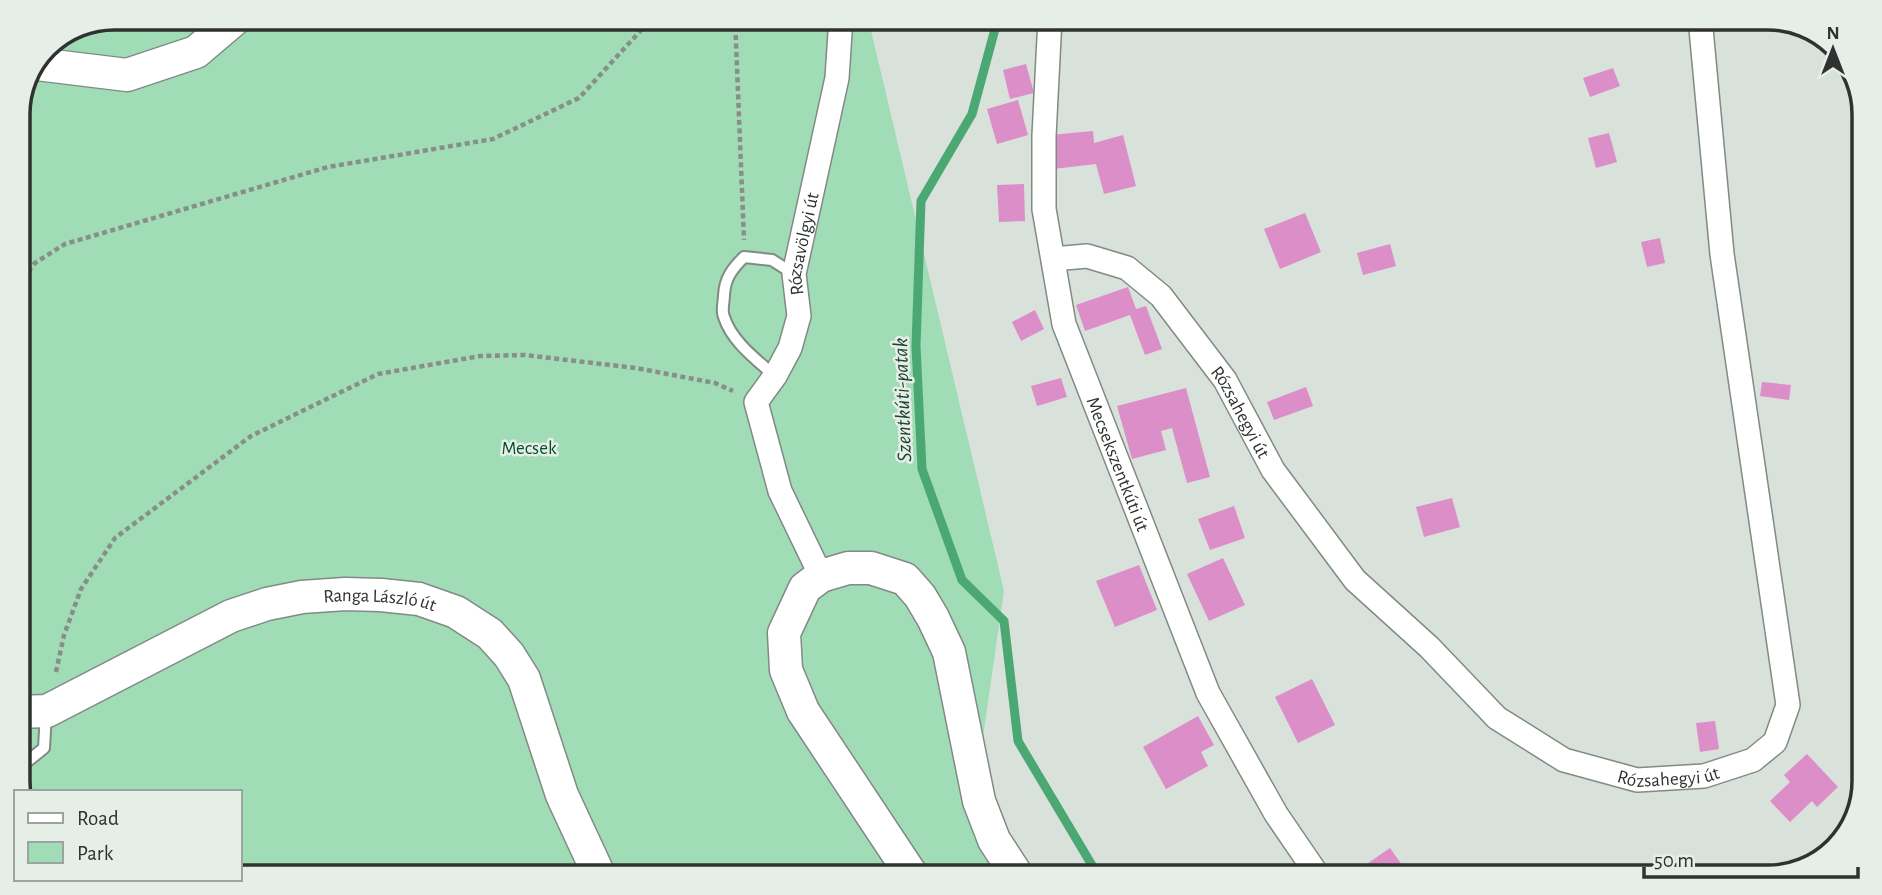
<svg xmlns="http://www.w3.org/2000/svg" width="1882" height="895" viewBox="0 0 1882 895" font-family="'Alegreya Sans',sans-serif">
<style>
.green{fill:#a0dcb5}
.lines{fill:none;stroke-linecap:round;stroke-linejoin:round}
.stream{stroke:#4ba872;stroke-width:9}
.building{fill:#dc8ec8}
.service-casing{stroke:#828a85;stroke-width:14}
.minor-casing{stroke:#828a85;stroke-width:26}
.secondary-casing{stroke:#828a85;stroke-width:35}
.path{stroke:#888e89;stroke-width:4.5;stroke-dasharray:5 3.5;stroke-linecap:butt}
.service{stroke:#fff;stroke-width:10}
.minor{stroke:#fff;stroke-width:23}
.secondary{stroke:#fff;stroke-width:32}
.labels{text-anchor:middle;stroke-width:5;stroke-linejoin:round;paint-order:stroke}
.street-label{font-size:19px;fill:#2f3230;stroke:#e6eee8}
.park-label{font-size:19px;fill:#014e2b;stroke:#e6eee8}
.water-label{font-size:21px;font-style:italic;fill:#1b422b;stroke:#e6eee8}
.rim{fill:none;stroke:#2f3230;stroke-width:3.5}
</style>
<rect width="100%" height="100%" fill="#d9e1db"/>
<path class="green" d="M113,18h755l136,573 -32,222 68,64h-800v-85h-221l-1,-685 28,-62z"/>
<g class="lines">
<path class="stream" d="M998,18l-26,96 -51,87 -5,145 6,123 40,111 42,41 14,120 81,136"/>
</g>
<path class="building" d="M1026,64l8,29 -24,6 -7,-29z
M1613,68l7,18 -30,11 -7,-19z
M1018,100l10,35 -31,9 -10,-35z
M1093,131l1,12 29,-8 13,51 -32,8 -8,-30 -43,5 -3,-34z
M1609,133l8,29 -21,6 -8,-30z
M1024,184l1,37 -26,1 -2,-37z
M1305,213l16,39 -41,17 -16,-40z
M1660,238l5,25 -18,4 -6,-25z
M1390,244l6,22 -33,9 -6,-22z
M1128,287l8,22 10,-3 16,43 -17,6 -15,-40 -45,16 -9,-26z
M1035,310l9,19 -23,12 -9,-19z
M1061,378l6,19 -30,9 -6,-20z
M1762,382l29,3 -2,15 -29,-4z
M1306,387l7,19 -39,14 -7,-18z
M1186,388l24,89 -23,6 -15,-55 -11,3 5,19 -34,9 -15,-53z
M1452,498l8,29 -36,10 -8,-30z
M1234,506l11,32 -35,12 -12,-31z
M1223,558l22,47 -36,16 -22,-47z
M1139,565l18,45 -42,17 -19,-46z
M1312,679l23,46 -37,18 -23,-46z
M1198,716l16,29 -13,7 7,14 -42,23 -23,-42z
M1715,721l4,28 -19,3 -4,-29z
M1807,754l31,33 -21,20 -5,-6 -22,21 -20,-21 20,-19 -6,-7z
M1390,848l12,17 -18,12h-21l-5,-7z"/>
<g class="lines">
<defs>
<path id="service" d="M775,376c-18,-16 -43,-34 -51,-59 -3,-6 0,-15 0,-22 1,-17 8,-26 20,-38l28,3 22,14
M18,769l26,-21 2,-35"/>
<g id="minor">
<path id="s1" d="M1050,18l-6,118v73l20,115 144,369 68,121 43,63"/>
<path id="s2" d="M1053,259l34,-3 40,12 34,28 64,84 48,90 82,110 74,67 68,71 67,42 73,20 67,-4 49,-16 22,-18 13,-37 -66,-451 -22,-236"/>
<path id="s3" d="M821,576l-41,-85 -24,-89 19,-26 15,-28 9,-32 -5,-42 43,-196 4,-60"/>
</g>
<g id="secondary">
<path d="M37,64l90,11 69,-23 40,-34"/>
<path id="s4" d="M18,712l29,-1 184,-95 36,-12 35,-7 43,-3 36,1 38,4 37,13 34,22 19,21 15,24 38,116 38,82"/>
<path d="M913,877l-110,-166 -17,-41 -2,-37 21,-45 16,-12 27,-8h23l34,11 15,17 13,22 16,34 30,149 15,39 24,37"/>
</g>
</defs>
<use href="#service" class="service-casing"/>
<use href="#minor" class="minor-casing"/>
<use href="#secondary" class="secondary-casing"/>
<path class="path" d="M735,18l9,222
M18,285l17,-22 30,-19 263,-77 165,-28 86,-41 64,-70 3,-10
M56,672l8,-37 17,-46 34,-51 136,-102 127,-62 102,-18 45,-1 111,13 79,15 18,8"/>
<use href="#service" class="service"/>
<use href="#minor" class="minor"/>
<use href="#secondary" class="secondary"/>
</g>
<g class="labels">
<g class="street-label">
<text dy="7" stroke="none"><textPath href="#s3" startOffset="357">Rózsavölgyi út</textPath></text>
<text dy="7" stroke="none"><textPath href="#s2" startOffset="261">Rózsahegyi út</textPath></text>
<text dy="7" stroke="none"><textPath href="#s1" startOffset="458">Mecsekszentkúti út</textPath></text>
<text dy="7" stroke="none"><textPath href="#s4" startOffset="388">Ranga László út</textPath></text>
<text dy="7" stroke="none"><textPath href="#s2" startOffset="849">Rózsahegyi út</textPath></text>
</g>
<g class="park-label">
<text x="529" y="454">Mecsek</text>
</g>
<g class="water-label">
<text transform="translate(902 400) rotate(-92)" y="7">Szentkúti-patak</text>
</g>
</g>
<path d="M0 0H1882V895H0ZM114 30H1768A84 84 0 0 1 1852 114V781A84 84 0 0 1 1768 865H114A84 84 0 0 1 30 781V114A84 84 0 0 1 114 30Z" fill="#e6eee8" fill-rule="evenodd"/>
<path class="rim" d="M114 30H1768A84 84 0 0 1 1852 114V781A84 84 0 0 1 1768 865H114A84 84 0 0 1 30 781V114A84 84 0 0 1 114 30Z"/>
<rect x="14" y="790" width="228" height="91" fill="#e6eee8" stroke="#9da39e" stroke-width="2"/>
<rect x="28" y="813" width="35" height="10" fill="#ffffff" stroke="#9da39e" stroke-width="2"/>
<text x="77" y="825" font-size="21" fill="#2f3230">Road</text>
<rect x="28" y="842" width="35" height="21" fill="#a0dcb5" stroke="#9da39e" stroke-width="2"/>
<text x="77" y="860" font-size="21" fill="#2f3230">Park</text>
<g transform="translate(1833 49)" stroke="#e6eee8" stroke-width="5" paint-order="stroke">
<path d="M0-5L12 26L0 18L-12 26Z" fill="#2f3230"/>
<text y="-10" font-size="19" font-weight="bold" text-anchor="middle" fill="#2f3230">N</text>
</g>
<path d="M1644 867v10h214v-10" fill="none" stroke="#2f3230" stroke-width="3.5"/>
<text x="1654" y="867" font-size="21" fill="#2f3230" stroke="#e6eee8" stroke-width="5" paint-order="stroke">50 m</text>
</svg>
